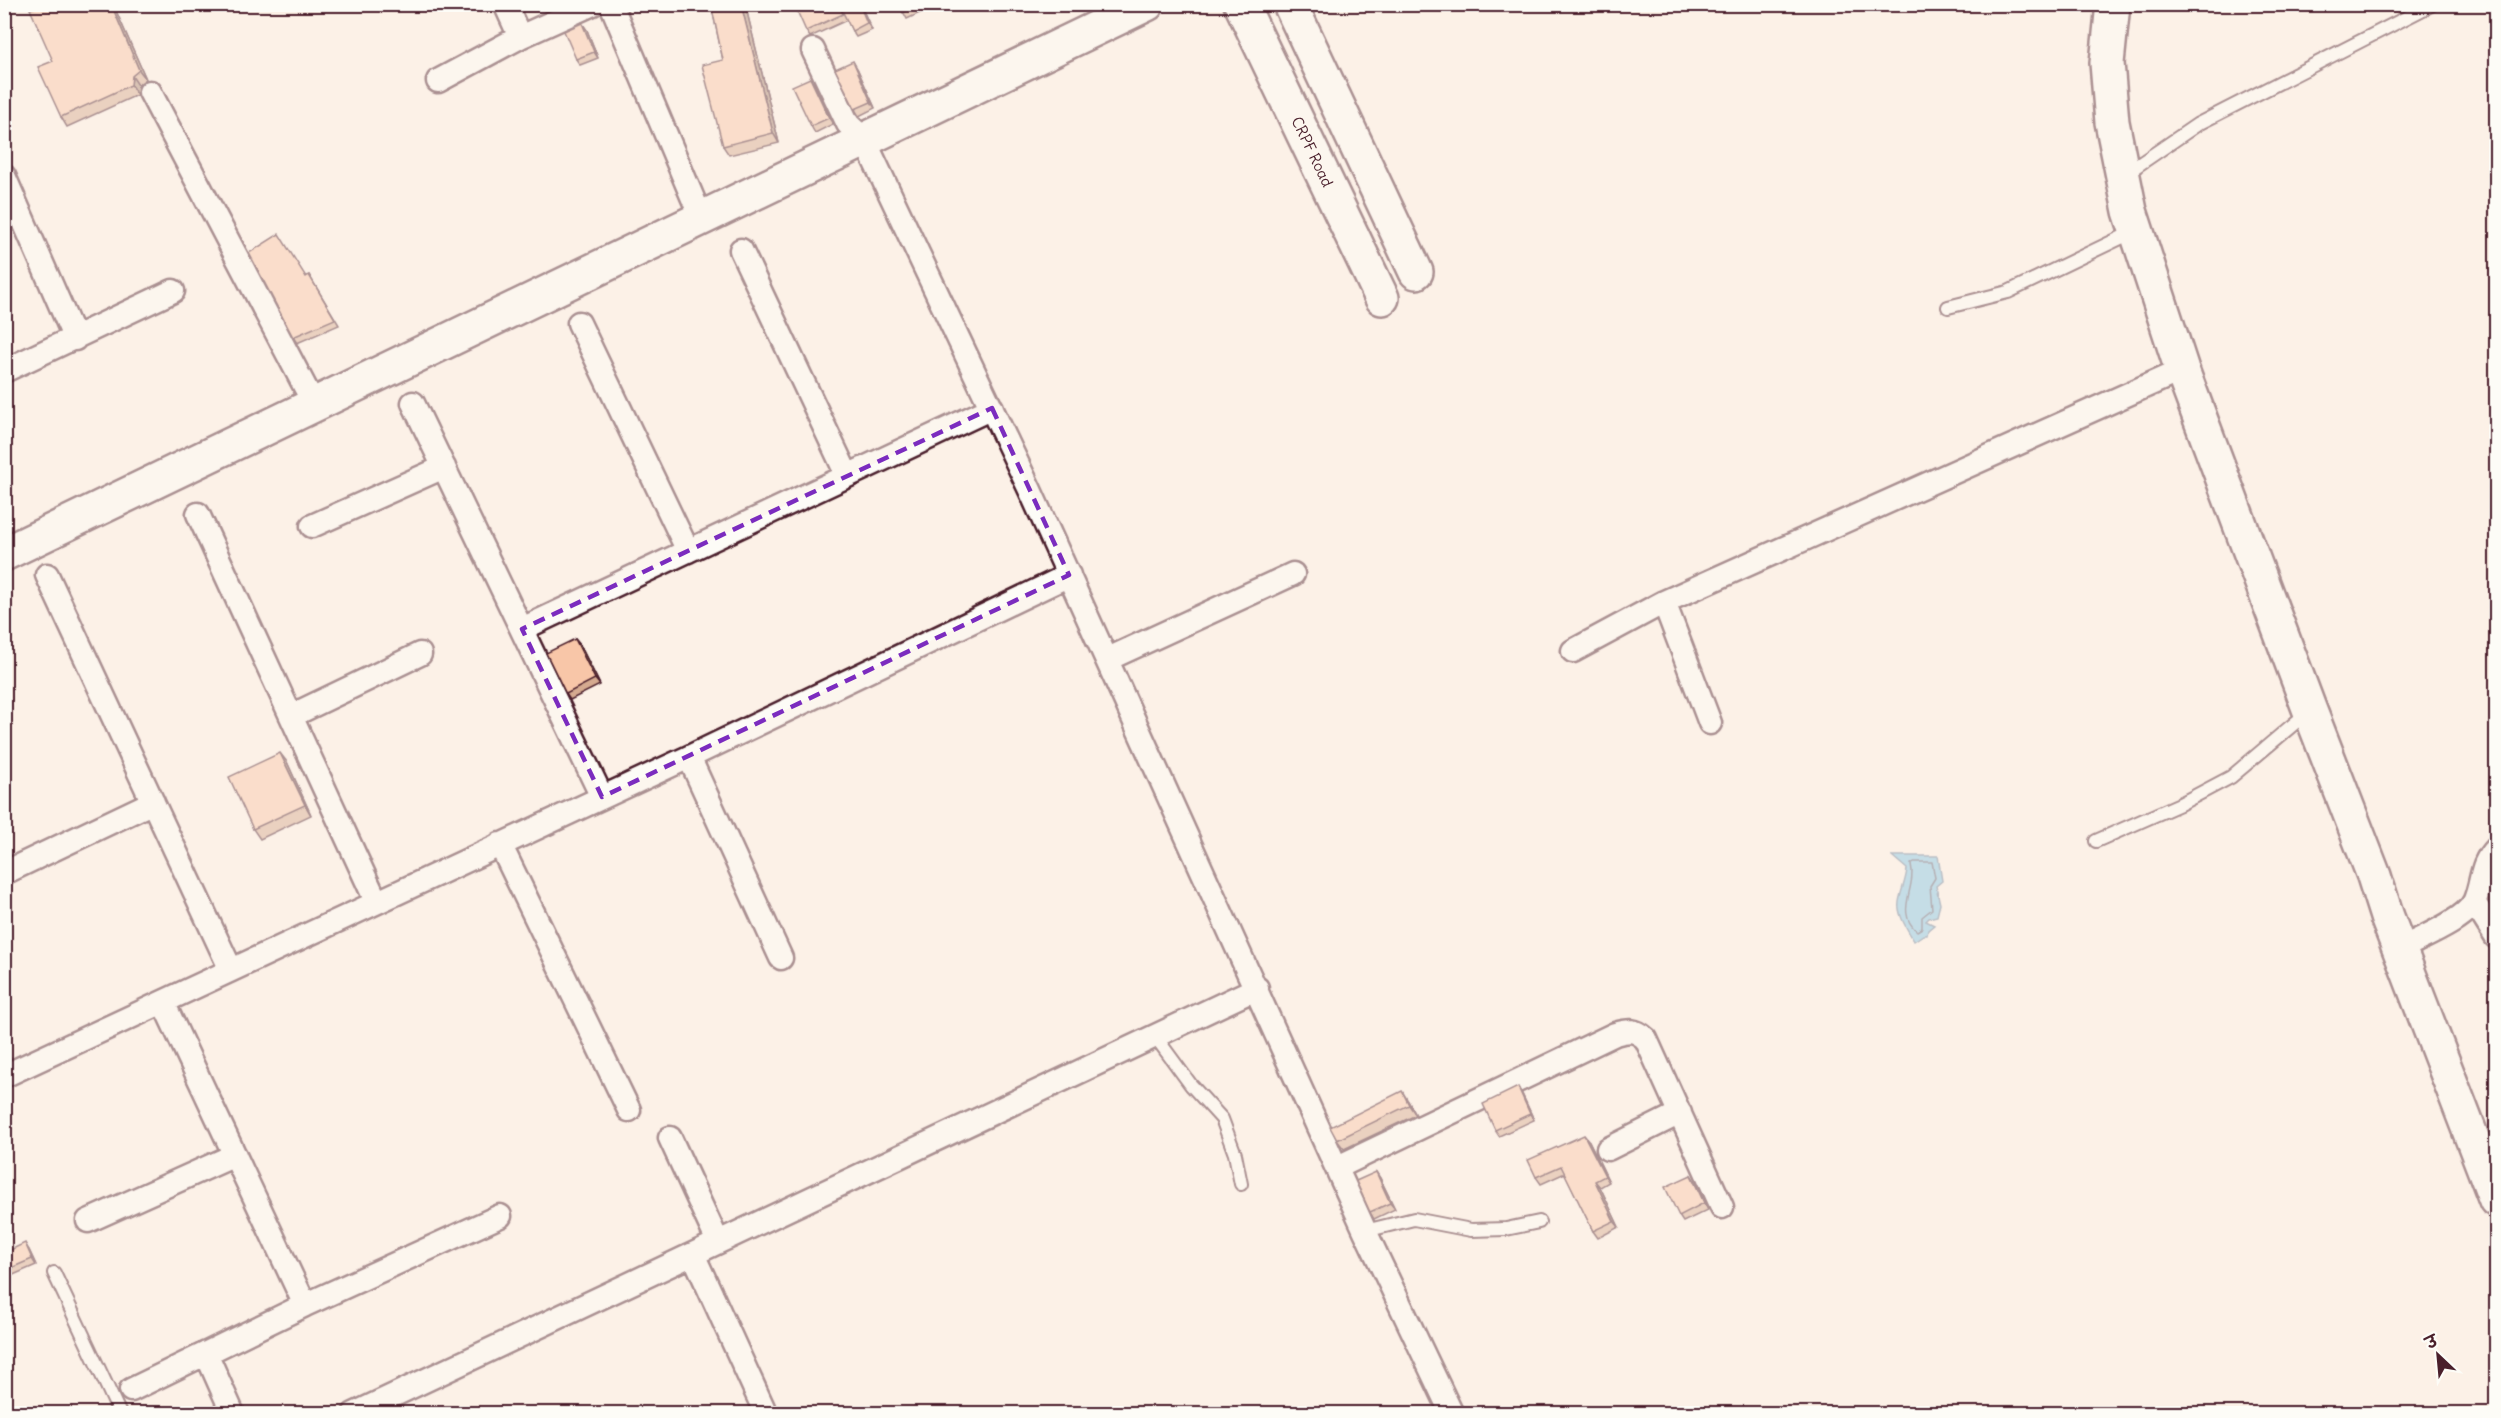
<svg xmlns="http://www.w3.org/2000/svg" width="2501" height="1418" viewBox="0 0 2501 1418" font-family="Delius,'Playpen Sans Deva',sans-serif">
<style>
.water{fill:#84c6e5;stroke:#6d839b;stroke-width:1.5}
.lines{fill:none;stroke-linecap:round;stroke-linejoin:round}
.shore{stroke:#616275;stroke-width:1.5}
.lane-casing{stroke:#4a1f2b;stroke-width:16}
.street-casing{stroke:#4a1f2b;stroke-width:27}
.secondary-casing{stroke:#4a1f2b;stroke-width:38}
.lane{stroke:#fdfcf7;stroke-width:12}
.street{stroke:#fdfcf7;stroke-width:22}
.secondary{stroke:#fdfcf7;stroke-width:33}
.wall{fill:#d5aa90;stroke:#4a1f2b;stroke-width:1.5}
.shaded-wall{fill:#ae8b76;stroke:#4a1f2b;stroke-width:1.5}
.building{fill:#f8c6a8;stroke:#4a1f2b;stroke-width:1.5}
.marked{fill:none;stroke:#7b2cbf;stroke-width:4.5;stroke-dasharray:12 8;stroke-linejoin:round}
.labels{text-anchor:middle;stroke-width:4.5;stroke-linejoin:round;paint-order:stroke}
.street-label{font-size:15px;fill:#4a1f2b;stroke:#fdfcf7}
</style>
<rect width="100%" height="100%" fill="#fcf1e7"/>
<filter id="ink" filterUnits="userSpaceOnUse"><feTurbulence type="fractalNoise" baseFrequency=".0167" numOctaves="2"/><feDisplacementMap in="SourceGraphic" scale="12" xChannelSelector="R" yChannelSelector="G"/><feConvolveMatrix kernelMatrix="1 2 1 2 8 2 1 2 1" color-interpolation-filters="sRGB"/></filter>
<g filter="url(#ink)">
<path class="water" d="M1892,856h46l4,25 -6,5 4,18 -3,12 -8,2 -3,3 8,4 -6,5 -1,5h-4l-9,6c-6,-11 -17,-26 -15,-39 2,-12 7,-21 8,-33z"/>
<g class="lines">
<path class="shore" d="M1914,862h18l3,16 -5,8 2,23 -10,8v11l-5,3c-23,-19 0,-43 -6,-67z"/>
<defs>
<path id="lane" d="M2125,174l73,-50 235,-120
M1948,307l60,-15 127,-61
M2096,841l84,-37 51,-27 77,-65
M1155,1036l36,49 31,34 13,35 6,30
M1365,1231l49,-12 57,11 35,-1 33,-7
M54,1273l66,141"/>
<path id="street" d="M505,4l15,33 73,-33
M611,4l91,216
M813,50l35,74 16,15 166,351 335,741 87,183
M438,81l82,-44
M150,92l164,312
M4,176l71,163
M741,250l106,225
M579,323l109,228
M4,371l169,-80
M413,403l189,394
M198,514l178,387
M312,526l132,-59
M47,575l184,395
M1664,602l46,121
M522,629l470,-221
M1573,651l91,-49 518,-232
M1108,659l185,-85
M291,716l129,-62
M689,757l92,201
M500,844l129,266
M4,873l149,-71
M2474,902l22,35
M2400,949c20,-11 67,-29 75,-49 8,-20 5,-36 21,-52
M163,1002l142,303
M4,1076l685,-319 380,-182
M670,1138l48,104
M1608,1149l72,-36
M1338,1167l277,-133c14,-4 20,-5 31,5l76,168
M88,1221l147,-66
M693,1254l73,160
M206,1353l27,61
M131,1390l174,-85 195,-89
M354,1414l903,-426"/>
<g id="secondary">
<path id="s1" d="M1241,4l141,294"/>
<path d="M1290,4l126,268"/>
<path d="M2113,4l-6,59 5,59 18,89 52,159 128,341 64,165 13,41 109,283"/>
<path d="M4,554l1143,-550"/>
</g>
</defs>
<use href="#lane" class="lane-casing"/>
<use href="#street" class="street-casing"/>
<use href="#secondary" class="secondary-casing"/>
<use href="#lane" class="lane"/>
<use href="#street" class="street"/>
<use href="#secondary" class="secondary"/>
</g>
<path class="wall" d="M113,4l33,75 -8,6 -1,10 -70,32 -6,-10z
M711,4h34l34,139 -50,12 -6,-9v-86z
M839,4h21l12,26 -16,7 -4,-6 -5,-11 -37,17 -4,-6z
M899,4h35l1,2 -28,13z
M582,23l5,7 11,28 -18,7 -4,-6z
M857,68l18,40 -16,8 -4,-7z
M810,78l4,6 19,40 -18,9 -4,-7z
M309,275l30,50 -42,18 -4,-6 13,-61z
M575,639l5,6 20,40 -30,15 -4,-6z
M287,762l24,53 -51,24 -7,-10z
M1522,1094l12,26 -35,16 -4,-6z
M1408,1101l8,14 -72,34 -7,-9z
M1589,1141l20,41 -9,5 19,40 -21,11 -5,-7 -28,-58 -24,11 -5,-7z
M1376,1172l4,6 15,31 -21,10 -4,-7z
M1691,1175l4,6 13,29 -25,12 -4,-6z
M29,1250l7,15 -32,14v-26z"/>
<path class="shaded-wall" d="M111,4h2l33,75 -7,-9z
M741,4h4l34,139 -6,-10z
M859,4h1l12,26 -5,-7z
M582,23l5,7 11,28 -4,-6z
M853,61l4,7 18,40 -4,-6z
M132,76l6,9 -1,10 -6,-10z
M810,78l4,6 19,40 -4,-6z
M575,639l5,6 20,40 -5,-6z
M280,753l7,9 24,53 -6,-10z
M1518,1087l4,7 12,26 -4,-6z
M1402,1091l6,10 8,14 -7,-10z
M1584,1135l5,6 20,41 -4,-6z
M1376,1172l4,6 15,31 -5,-6z
M1691,1175l4,6 13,29 -4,-7z
M1595,1181l5,6 19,40 -5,-6z
M25,1243l4,7 7,15 -4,-6z"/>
<path class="building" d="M46,4h65l28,66 -7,6 -1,9 -70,32 -23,-50 15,-6 -23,-52z
M711,4h30l32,129 -50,13 -21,-81 21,-5z
M794,4h44l5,10 -37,17z
M839,4h20l8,19 -15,8z
M899,4h21l-17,9z
M582,23l12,29 -18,7 -12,-28z
M853,61l18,41 -16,7 -20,-40z
M810,78l19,40 -18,8 -19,-40z
M279,234l27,43 3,-2 26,44 -42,18 -44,-84z
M575,639l20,40 -29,15 -20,-41z
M280,753l25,52 -52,24 -24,-52z
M1518,1087l12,27 -35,16 -12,-26z
M1402,1091l7,14 -72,35 -7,-13z
M1584,1135l21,41 -10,5 19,40 -21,10 -32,-65 -25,11 -8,-17z
M1376,1172l14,31 -20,9 -14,-31z
M1691,1175l13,28 -25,13 -14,-29z
M25,1243l7,16 -28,12v-18z"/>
</g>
<path d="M0 0H2501V1418H0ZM992,408l77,167 -467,222 -80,-168z" fill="#fcf1e7" fill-opacity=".55" fill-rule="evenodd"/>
<path class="marked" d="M992,408l77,167 -467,222 -80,-168z"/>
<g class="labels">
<g class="street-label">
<text dy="5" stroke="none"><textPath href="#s1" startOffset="164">CRPF Road</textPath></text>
</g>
</g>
<rect width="2501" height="1418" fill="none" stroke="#fdfcf7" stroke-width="24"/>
<rect x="12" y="12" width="2477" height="1394" fill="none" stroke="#4a1f2b" stroke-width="2" filter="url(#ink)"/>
<g transform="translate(2438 1355) rotate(334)" stroke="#fdfcf7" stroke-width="4.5" paint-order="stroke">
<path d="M0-4.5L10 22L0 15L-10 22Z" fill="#4a1f2b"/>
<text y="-9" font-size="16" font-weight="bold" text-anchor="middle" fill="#4a1f2b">उ</text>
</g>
</svg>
